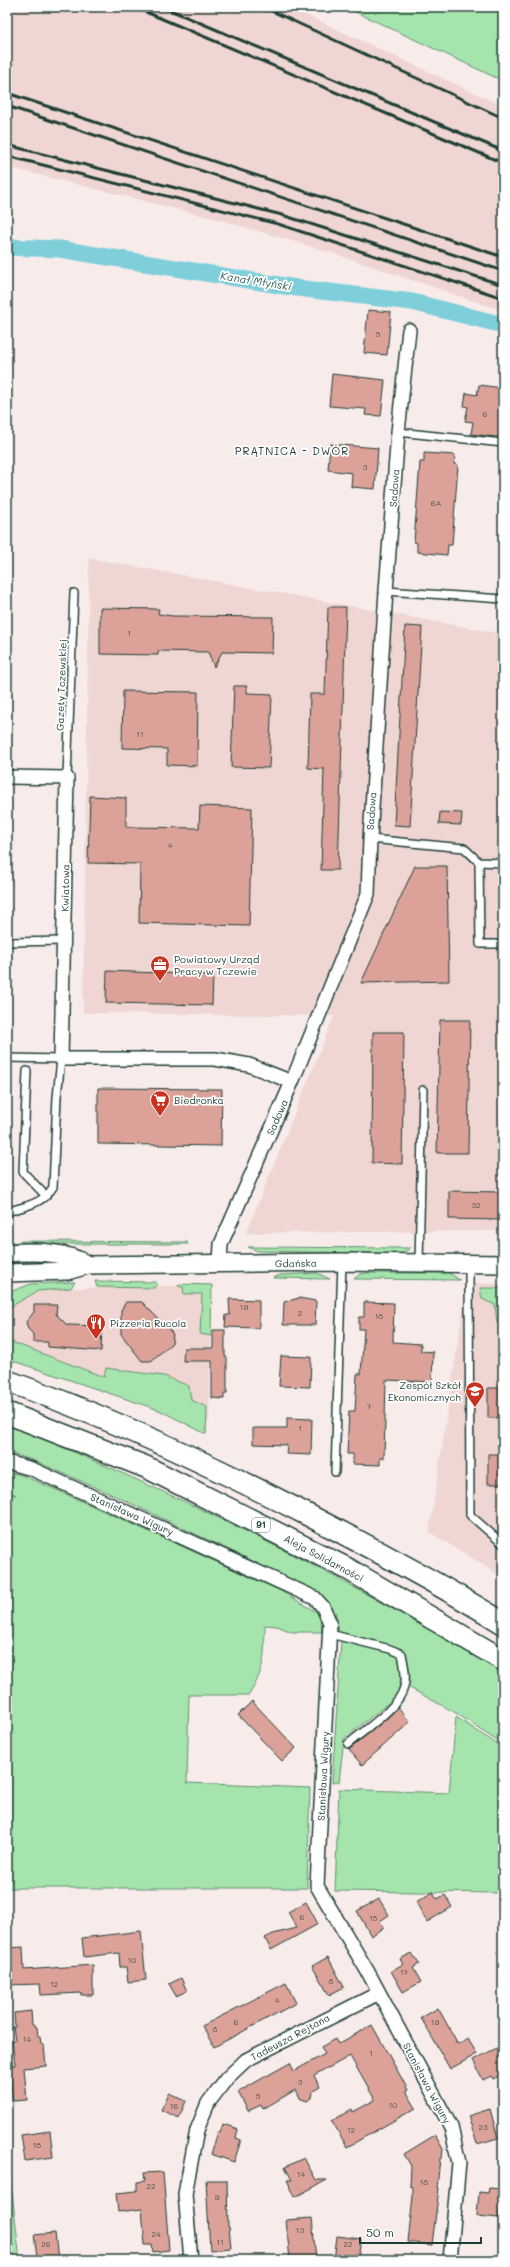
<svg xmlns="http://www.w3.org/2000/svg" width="510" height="2267" viewBox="0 0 510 2267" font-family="Mali,sans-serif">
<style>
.built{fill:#f0d6d3}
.green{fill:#a5e4ac;stroke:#629070}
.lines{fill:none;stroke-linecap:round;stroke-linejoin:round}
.canal{stroke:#7fcfdb;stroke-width:17}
.building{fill:#dca29a;stroke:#1f3d34}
.service-casing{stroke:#1f3d34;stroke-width:10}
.minor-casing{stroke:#1f3d34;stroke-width:16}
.tertiary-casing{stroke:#1f3d34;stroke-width:20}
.primary-casing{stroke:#1f3d34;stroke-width:24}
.service{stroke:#fff;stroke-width:7}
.minor{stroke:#fff;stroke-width:13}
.tertiary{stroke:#fff;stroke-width:17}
.primary{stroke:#fff;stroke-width:21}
.rail{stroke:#1f3d34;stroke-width:3}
.labels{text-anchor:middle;stroke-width:3.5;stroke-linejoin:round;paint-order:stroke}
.number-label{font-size:8px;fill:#4e564e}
.shield{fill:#fff;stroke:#627771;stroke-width:1}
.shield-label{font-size:9px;font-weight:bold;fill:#1f3d34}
.street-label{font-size:10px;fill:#1f3d34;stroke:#fff}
.poi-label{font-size:10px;fill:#1f3d34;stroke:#fff;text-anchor:start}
.water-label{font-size:11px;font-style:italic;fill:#37625e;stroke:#fff}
.neighbourhood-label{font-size:11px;letter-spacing:1px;fill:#1f3d34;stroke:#fff}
</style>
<rect width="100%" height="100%" fill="#f8eceb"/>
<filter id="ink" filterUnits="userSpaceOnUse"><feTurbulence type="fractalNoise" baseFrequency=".025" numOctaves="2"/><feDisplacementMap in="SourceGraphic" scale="8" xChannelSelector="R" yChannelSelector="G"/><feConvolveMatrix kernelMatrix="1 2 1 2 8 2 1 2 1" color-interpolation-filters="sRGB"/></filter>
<g filter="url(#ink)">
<path class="built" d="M7,7h282l214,99v205l-174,-59 -109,-32 -213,-53z
M89,558l414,76v597l-257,2 88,-217 -251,-3z
M467,1283l36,1v293l-74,-45z
M212,1285l-3,137 -202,-81v-34l30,-18z"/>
<path class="green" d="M345,7h158v74z
M23,1241l164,1 1,2h-181z
M248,1247l162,1 -8,6 -144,-3z
M317,1273l13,6 -57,-1 7,-3z
M368,1273h81l11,7 -106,-1 6,-5z
M95,1281l61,1 1,2 -3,4 -57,-1z
M75,1282l-4,6 -33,3 -28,16 -1,34 95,36 2,-9 58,8 25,10 2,14 16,7 -1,27 -47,-24 -152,-51v-66l24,-9z
M179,1284l33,1 -1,51 -11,-2 2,-40h-18l-1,-7 -5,-1z
M480,1288h23v36l-6,-1 -2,-18 -13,-6z
M7,1424c134,55 265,116 391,188 35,19 71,38 105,60v73l-47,-32 -48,-26 -64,52 -5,43 -7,1 9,-141 -6,-31 -17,-19 -203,-96 -80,-35 -28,-9z
M7,1473l12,1 40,17 220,99 41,24 2,18h-30l-15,-6 -12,-1c-1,31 1,42 -16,70h-60l-2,88 123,5 -3,100h-300v-394l9,1 -9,-4z
M456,1717l47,31v145l-168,-2 4,-102 110,4z
M7,2150l13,110h-9l-4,-32z"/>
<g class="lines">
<path class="canal" d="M7,247l52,2 238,39 115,14 91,23"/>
</g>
<path class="building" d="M368,310l23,2 -4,43 -23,-2z
M332,374l53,6 -4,36 -16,-1 1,-6 -37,-3z
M479,385l24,3v50l-32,-4 2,-12 -8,-1 3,-14 -4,-1 2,-13 11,2z
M330,444l48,4 -3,41 -24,-2 1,-14 -24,-3z
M424,453l31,2 -1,9 4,1 -6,80h-4l-1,10 -30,-3v-9l-3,-1 6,-80h4z
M328,607h18l-8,263h-17l3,-101 -16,-1 2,-74h15z
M100,608l59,1 -1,5 15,2 100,1 -1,36 -50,-1 -8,15 -6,-15 -50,-1v4l-58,-1z
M405,626l17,1 -12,199 -16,-1z
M234,686h13v7l25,1 -3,74 -38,-1z
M123,691l75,1 -1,74 -30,-1v-16l-45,-1z
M90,796l36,2v29l73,1 1,-22 52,2 -3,118 -110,-3 1,-59 -52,-1z
M440,812l22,1 -1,12 -22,-1z
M415,866h32l2,115 -88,2z
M107,971l106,4 -1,30 -106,-2z
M440,1020h30l-2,133h-31z
M373,1032h31l-2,132 -30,-1z
M98,1088l124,1 -1,57 -123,-2z
M449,1191l54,1v28l-54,-1z
M299,1298l17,3 -1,24h-32l1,-23z
M229,1299l30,1v28l-34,-1 1,-12h4z
M126,1302h16l31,32 -1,9 -21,18h-9l-21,-27v-24z
M364,1302l30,1 -1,39 28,2v7l12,1 -1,30 -46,-2 -2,78h-4v7l-27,-1v-10h-6l2,-43h6l2,-37h4l3,-45h-5v-12h5z
M34,1305h23l-1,9 11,11 35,1 -1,25 -53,-4v-5h-15v-8l-5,-5 -2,-7 8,-10z
M213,1330h12v27h2v36h-3v6l-12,-1v-37h-29l1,-13h29z
M281,1356l30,1 -1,30 -31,-1z
M488,1388h15v30h-15z
M287,1418l25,1 -1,36 -25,-1 1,-9 -34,-1v-16h34z
M488,1454h15v30h-15z
M252,1701l44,47 -14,13 -44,-46z
M398,1708l12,14 -48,43 -13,-15z
M433,1892l4,7 8,-4 7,12 -25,15 -11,-20z
M379,1899l10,16 -9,6 4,7 -13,8 -14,-25z
M306,1902l12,22 -47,26 -6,-12 8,-4 24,-6 -9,-16z
M141,1931l5,49 -18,2 -2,-15h-6l-1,-14 -35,4 -2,-19z
M23,1947l1,23 69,-5v30h-12v-2l-40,2 -1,-11 -33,1v-37z
M412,1953l7,11 -6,4 8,14 -18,10 -12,-21 12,-7 -3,-5z
M328,1957l16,30 -15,8 -17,-29z
M181,1978l6,13 -11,5 -7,-12z
M286,1983l10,20 -82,44 -12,-21z
M438,2008l20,36 10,-5 9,15 -27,15 -29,-51z
M31,2011l1,14 5,2 1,10h2l1,7 3,2 2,20 -22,2 3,32 -14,1 -4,-36h6l-3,-25h3l-2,-13h2l-1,-14z
M372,2025l30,54 6,11 -2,1 10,17 -69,39 -15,-26 20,-12 1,3 22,-12 -25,-44 -36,20 6,11 -7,4 -1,7 -5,3 -8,-3 -4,-8 -32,19 -2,-4 -13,6 -10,-19 52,-29 4,8 31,-17 -4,-7 14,-8 3,5z
M503,2045v29l-10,5 -2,-3 -8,4 -10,-20z
M169,2093l17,8 -7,17 -18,-8z
M490,2109l8,29 -21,6 -9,-28z
M223,2124l15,5 -2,9 5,2 -7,22 -23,-8 7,-22 2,1z
M50,2131l3,26 -28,4 -4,-26z
M435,2135l8,14 -1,9h-2l-3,30h2l-7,57 -24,-3 5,-46v-9l-3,-1 1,-20 -7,-12z
M304,2158l12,22h11l-32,17 -8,-17h5l-7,-13z
M163,2172l6,78 -16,2 -1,-7h-7l-3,-36 -24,3 -2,-19 21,-2v-9l8,-1 -1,-8z
M206,2180h21l1,47h1l2,21 -21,2z
M489,2188l13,1 -3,29 -22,-2 2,-24 9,1z
M312,2218l4,42h-26l-4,-40z
M55,2233l3,27h-14l-1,-5 -6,1 -3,-21z
M337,2236l24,3 -3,21h-24z"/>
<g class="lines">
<defs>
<path id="service" d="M398,432l105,11
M386,591l117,8
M67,778l7,-185
M370,839l94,9 15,14 1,82h23
M479,862l24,1
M11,942l53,-1
M7,1058l54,1 -4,38 -4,90c-10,17 -28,19 -46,25
M27,1071l-4,101 23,24
M419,1263l4,-173
M469,1264l1,251 33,29
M335,1472l7,-210
M330,1634l60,15 12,5c2,10 5,23 2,33 -4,20 -41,44 -56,57"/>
<path id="minor" d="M7,777l60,1 -6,281h154l34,6 43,17
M220,1264l1,-20 71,-162 76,-188 2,-55 16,-248 12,-159 11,-102
M7,1462l25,7 261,119 22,10 8,9 7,16 -13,263 51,86 83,155 8,36 -9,97
M191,2260l-6,-66 12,-64 11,-27 19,-25 19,-18 133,-67"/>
<path id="tertiary" d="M7,1253c27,-2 58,-2 81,12
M7,1273l60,-2 21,-6 254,-3 161,2"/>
<path id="primary" d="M7,1381c103,36 204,84 301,134 66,34 132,69 195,108
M7,1413l139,54 202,102 155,91"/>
</defs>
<use href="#service" class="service-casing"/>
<use href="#minor" class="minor-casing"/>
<use href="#tertiary" class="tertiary-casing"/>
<use href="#primary" class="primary-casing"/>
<use href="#service" class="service"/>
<use href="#minor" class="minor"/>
<use href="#tertiary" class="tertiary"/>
<use href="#primary" class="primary"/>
<path class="rail" d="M134,7l369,156
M163,7l340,144
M263,7l240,111
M7,93l496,164
M7,106l496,165
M7,145l275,70 221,70
M7,156l271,68 225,74"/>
</g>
</g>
<defs>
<symbol id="office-pin" viewBox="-11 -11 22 30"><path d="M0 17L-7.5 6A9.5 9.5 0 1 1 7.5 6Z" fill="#c8321e" stroke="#fff"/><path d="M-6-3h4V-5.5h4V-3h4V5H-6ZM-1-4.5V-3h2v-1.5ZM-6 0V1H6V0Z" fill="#fff"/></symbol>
<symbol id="supermarket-pin" viewBox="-11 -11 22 30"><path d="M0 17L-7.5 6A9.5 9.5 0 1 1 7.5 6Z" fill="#c8321e" stroke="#fff"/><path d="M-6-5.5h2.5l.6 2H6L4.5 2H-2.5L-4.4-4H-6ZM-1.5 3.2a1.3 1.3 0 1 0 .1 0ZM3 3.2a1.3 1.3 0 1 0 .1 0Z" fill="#fff"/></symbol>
<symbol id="restaurant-pin" viewBox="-11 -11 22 30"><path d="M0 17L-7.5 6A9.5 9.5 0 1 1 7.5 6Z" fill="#c8321e" stroke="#fff"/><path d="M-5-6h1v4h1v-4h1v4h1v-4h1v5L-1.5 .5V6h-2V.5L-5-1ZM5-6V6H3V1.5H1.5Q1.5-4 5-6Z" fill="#fff"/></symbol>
<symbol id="school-pin" viewBox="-11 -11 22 30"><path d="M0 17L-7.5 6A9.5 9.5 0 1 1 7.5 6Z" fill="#c8321e" stroke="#fff"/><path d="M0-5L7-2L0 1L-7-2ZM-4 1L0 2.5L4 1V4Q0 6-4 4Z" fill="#fff"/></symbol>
</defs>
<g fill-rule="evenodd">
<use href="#office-pin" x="149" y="954" width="22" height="30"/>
<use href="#supermarket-pin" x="149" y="1089" width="22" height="30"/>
<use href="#restaurant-pin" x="85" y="1312" width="22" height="30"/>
<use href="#school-pin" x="464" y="1380" width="22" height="30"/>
</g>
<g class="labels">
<g class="number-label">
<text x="378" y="337">5</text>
<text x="485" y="417">6</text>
<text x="365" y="470">3</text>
<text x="436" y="506">6A</text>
<text x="129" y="636">1</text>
<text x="140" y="737">11</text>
<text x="170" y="848">4</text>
<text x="476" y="1208">32</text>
<text x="244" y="1310">19</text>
<text x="300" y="1316">2</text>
<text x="379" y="1319">18</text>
<text x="369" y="1409">7</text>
<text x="300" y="1431">1</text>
<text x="302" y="1920">6</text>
<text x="373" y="1921">15</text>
<text x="132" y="1963">10</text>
<text x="404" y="1975">17</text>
<text x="331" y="1984">8</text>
<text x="54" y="1987">12</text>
<text x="277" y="2003">4</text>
<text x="236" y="2025">6</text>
<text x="435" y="2025">19</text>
<text x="215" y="2032">8</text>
<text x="27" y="2042">14</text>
<text x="371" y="2056">1</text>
<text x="300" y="2085">3</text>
<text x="258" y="2099">5</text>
<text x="393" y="2108">10</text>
<text x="174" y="2109">16</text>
<text x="483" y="2130">23</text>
<text x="351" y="2133">12</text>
<text x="37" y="2148">18</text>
<text x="301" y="2177">14</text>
<text x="424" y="2185">18</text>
<text x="151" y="2189">22</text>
<text x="217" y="2200">9</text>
<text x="300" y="2233">13</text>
<text x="156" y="2237">24</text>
<text x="220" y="2245">11</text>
<text x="46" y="2247">26</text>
<text x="348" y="2247">22</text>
</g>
<rect class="shield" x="252" y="1518" width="18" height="14" rx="3"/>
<g class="shield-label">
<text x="261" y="1528">91</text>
</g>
<g class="street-label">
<text transform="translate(394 488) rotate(-86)" y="4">Sadowa</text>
<text transform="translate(61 685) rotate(-88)" y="4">Gazety Tczewskiej</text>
<text transform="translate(371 811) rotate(-86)" y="4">Sadowa</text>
<text transform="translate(65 888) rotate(-89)" y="4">Kwiatowa</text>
<text transform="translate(277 1117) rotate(-66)" y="4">Sadowa</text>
<text transform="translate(296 1263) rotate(-1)" y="4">Gdańska</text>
<text transform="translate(132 1514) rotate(24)" y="4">Stanisława Wigury</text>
<text transform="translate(324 1558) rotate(28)" y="4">Aleja Solidarności</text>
<text transform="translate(323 1776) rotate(-87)" y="4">Stanisława Wigury</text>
<text transform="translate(290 2037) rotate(-28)" y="4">Tadeusza Rejtana</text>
<text transform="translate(427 2083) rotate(62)" y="4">Stanisława Wigury</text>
</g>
<g class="poi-label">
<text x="174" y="963">Powiatowy Urząd<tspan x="174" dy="12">Pracy w Tczewie</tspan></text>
<text x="174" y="1104">Biedronka</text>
<text x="110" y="1327">Pizzeria Rucola</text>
<text x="461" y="1389" text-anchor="end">Zespół Szkół<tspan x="461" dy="12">Ekonomicznych</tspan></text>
</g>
<g class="water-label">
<text transform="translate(256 281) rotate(9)" y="4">Kanał Młyński</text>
</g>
<g class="neighbourhood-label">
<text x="292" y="455">PRĄTNICA - DWÓR</text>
</g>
</g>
<rect width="510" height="2267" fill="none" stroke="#fff" stroke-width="24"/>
<rect x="12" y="12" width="486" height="2243" fill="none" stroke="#1f3d34" stroke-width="1.5" filter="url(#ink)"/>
<path d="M360 2237v6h121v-6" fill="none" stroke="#1f3d34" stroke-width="2"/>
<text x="366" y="2237" font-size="12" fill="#1f3d34" stroke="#ffffff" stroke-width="3" paint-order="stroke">50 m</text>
</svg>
